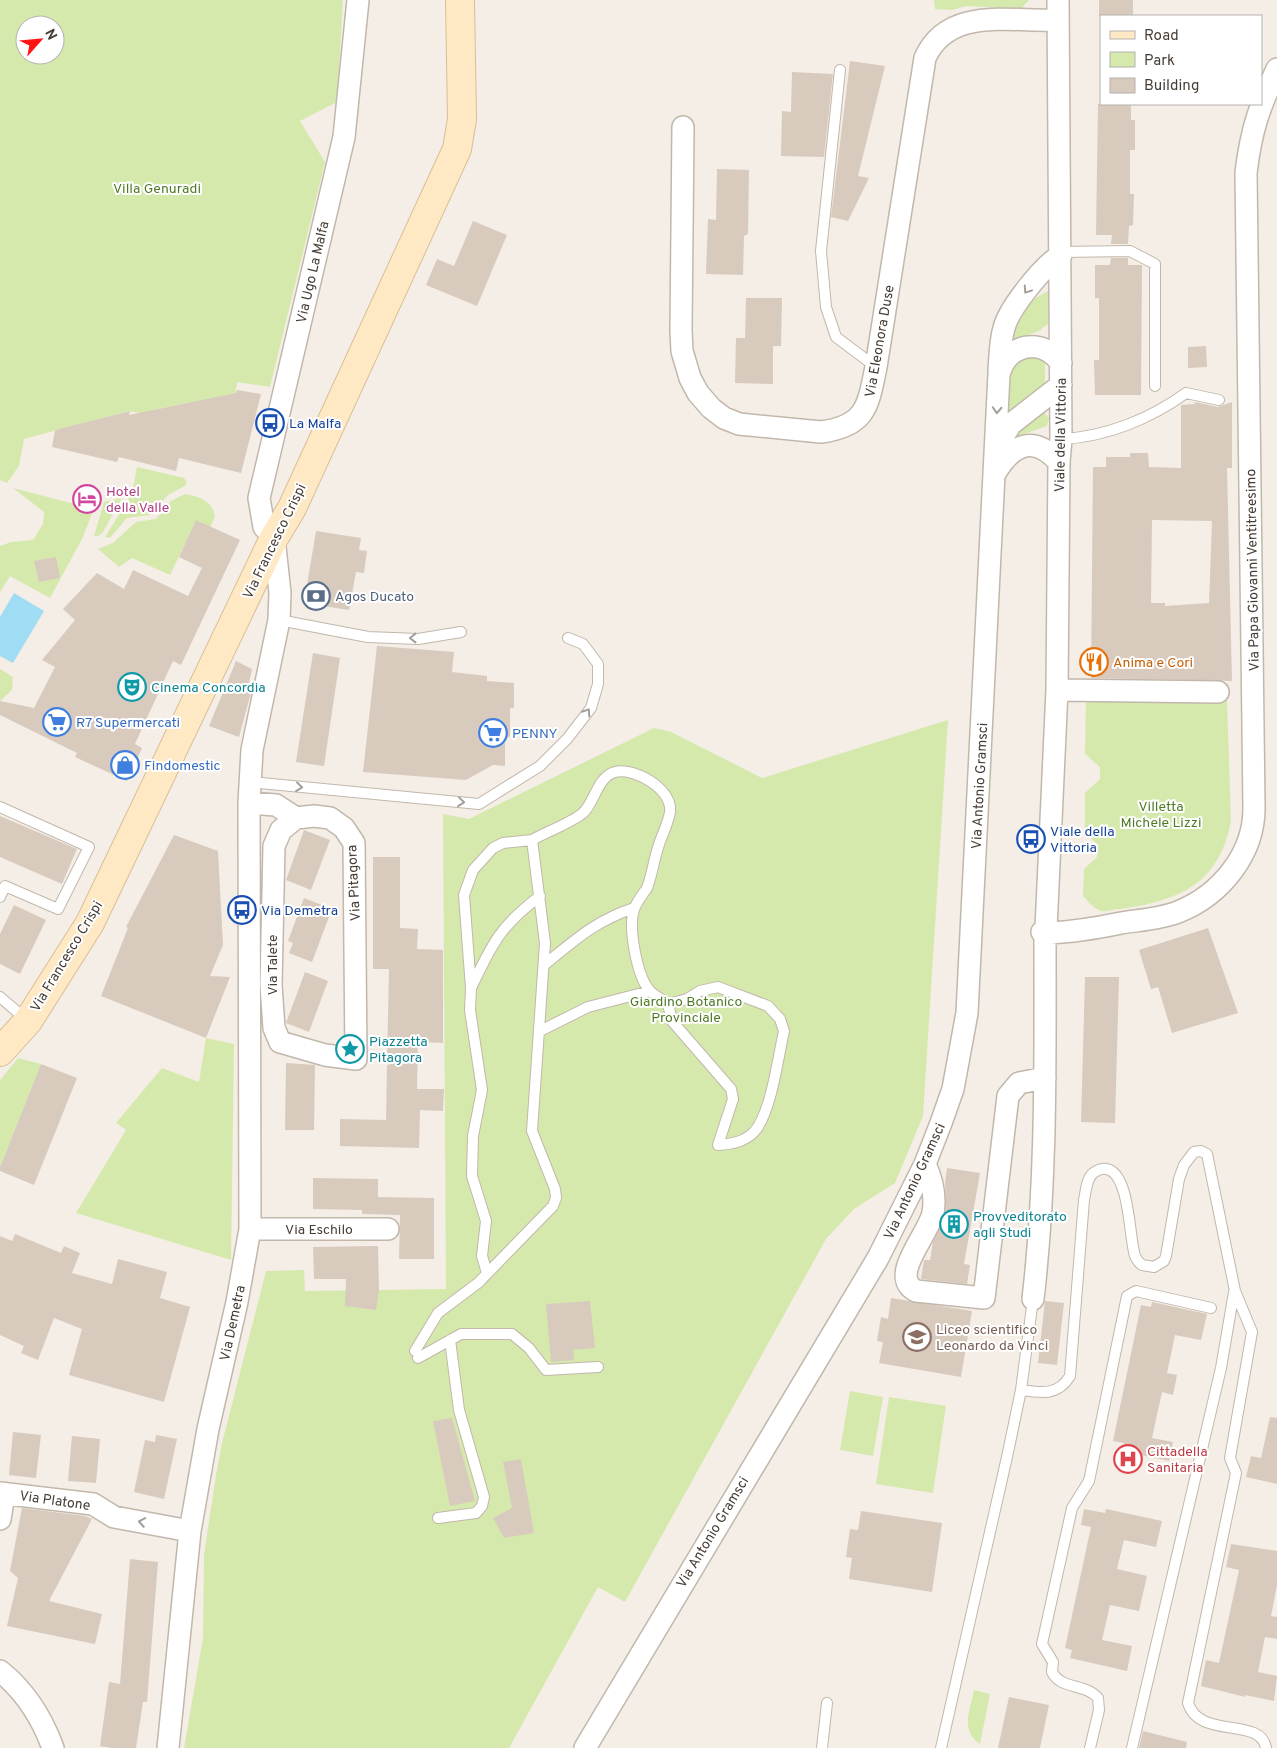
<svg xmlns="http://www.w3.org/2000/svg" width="1277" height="1748" viewBox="0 0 1277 1748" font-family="Overpass,sans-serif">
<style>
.green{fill:#d6e9ad;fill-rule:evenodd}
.water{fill:#a0dcf3}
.building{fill:#d9cabe;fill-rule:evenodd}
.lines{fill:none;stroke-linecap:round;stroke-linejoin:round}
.lane-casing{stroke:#c2b7ab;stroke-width:12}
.street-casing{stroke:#c2b7ab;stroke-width:24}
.secondary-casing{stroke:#d8be96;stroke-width:30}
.lane{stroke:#fff;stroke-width:10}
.street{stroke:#fff;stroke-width:21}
.secondary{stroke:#ffe9c4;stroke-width:28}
.oneway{stroke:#a39e9a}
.labels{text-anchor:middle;stroke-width:4;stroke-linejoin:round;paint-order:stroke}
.park-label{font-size:14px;fill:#517a26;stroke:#fff}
.street-label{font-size:14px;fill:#473d35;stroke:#fff}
.transit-label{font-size:14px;fill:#164399;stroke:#fff;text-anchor:start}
.hotel-label{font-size:14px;fill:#b23c85;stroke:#fff;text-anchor:start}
.service-label{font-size:14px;fill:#4e5e75;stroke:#fff;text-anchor:start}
.food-label{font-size:14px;fill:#c56008;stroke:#fff;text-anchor:start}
.culture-label{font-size:14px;fill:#0d838f;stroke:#fff;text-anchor:start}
.shop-label{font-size:14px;fill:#366cbe;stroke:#fff;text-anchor:start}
.education-label{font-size:14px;fill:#785e54;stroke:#fff;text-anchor:start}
.health-label{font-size:14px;fill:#be3a42;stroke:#fff;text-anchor:start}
</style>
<rect width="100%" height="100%" fill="#f4eee6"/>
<path class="green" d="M0,0h343l-6,102 -37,19 25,41 -55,225 -33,-5 -3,22 -24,-5 -58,11 -2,5 -21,-4 -105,28 -5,27 -12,17 -7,-3zM25,25h30v30h-30z
M934,0h95l-8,9 -55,-3 -14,4 -17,-1z
M1048,291v33l-9,7 -31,11 3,-19 18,-21z
M1037,356l8,8v22l-42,34 3,-42 15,-20z
M1044,412l5,6 -2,8 -32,11c6,-10 17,-23 29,-25z
M137,467l47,11 3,4 -2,4 -17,9 -18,20 -23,3 -17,20 -5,-1 22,-35 6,-14z
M13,488l81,21 -12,30 -32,59 -40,-22 -10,16v-46l11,-4 22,-2 10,-16 1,-12z
M185,494c14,2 28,7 30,23l-5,10 -14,-6 -26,54 -38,-17 -13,9 -21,-18 15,-6 23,-21 20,-3 15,-18z
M122,498l-19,34 -5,4h-4l10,-34z
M0,669l13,8 -1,13 -12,11z
M1086,698h141l4,123c-4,21 -11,39 -26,55 -22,22 -56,29 -85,33 -6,0 -14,3 -19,2 -7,-2 -13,-10 -18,-15l1,-27 13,-12 1,-12 -13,-12v-40l15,-14v-12l-15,-13z
M948,720l-25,396 -28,67 -41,26 -28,30 -201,363 -27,-15 -89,161h-325l19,-110 1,-83 12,-80 6,-32 44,-172 38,-1 1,21 141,-2 -3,-475 26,5 185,-91 17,4 91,46z
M206,1038l28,6 -3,216 -155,-47 50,-83 -10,-7 46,-55 37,14z
M18,1058l23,6 -41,103v-87z
M850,1391l33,6 -10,59 -33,-6z
M889,1397l57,9 -13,87 -57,-9z
M974,1690l16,4 -10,50c-20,-13 -10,-34 -6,-54z"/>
<path class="water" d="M14,593l30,18 -31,52 -13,-7v-39z"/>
<path class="building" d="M1099,0h34v16h-34z
M850,61l35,5 -27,110 11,2 -21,43 -17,-4z
M792,72l41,2 -9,83 -43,-1 1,-45 9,1z
M1098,104h33v16h4v30h-5v44h4l-1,31 -4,1 -1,18h-17l1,-9h-16z
M717,169l32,1 -1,64 -4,2 -1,39 -37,-1 2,-55 8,1z
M473,221l34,14 -30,71 -51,-21 11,-26 17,7z
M1111,258h17v7h14l-1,130h-46l-1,-35h5v-62h-4v-33h15z
M746,298h36l-1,48h-8v38l-38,-1 1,-45h9z
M1206,346l1,21 -19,1v-21z
M237,390l24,4 -20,79 -62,-15 -3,13 -57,-14 -2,5 -65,-15 3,-16 4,-2 71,-18 -1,4 107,-22z
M1195,402l23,5 14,-5v66h-5l5,213 -141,-3 2,-211h13v-10h24v-4h18l1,14 32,1v-63l14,-1zM1152,520l60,1 -3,82 -44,3v-3h-14z
M196,520l44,20 -59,125 -8,-4 -38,83 7,4 -15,33 -52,-24 2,-4 -77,-38v-14l34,7 21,-41 -13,-7 33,-40 -12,-11 34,-36 27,16 9,-19 55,26 14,-28 -23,-11z
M316,531l45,7 -2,12 8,1 -3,22 -8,-1 -7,38 -45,-7z
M56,557l4,21 -21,4 -5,-21z
M377,646l77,6 -2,20 35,4v5l27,2v25h-4v28l-5,3v27l-12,-1 -27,15 -103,-8z
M313,653l27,5 -16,108 -28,-4z
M236,661l16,8 -4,18 4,2 -13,48 -30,-11z
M0,816l77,33 -15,35 -62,-27z
M304,830l26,10 -19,50 -25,-10z
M174,835l44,16 5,94 -13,31 20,1 -24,61 -105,-42 27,-68 -2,-1z
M373,857h27v71l18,1 -1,20 26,1v93l-25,-1 -1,47h27l-1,22 -23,-1 -1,38 -79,-2v-27l46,1 1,-55h3l-3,-2 2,-94h-16z
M304,898l28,11 -20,53 -23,-9 4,-10 -5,-2z
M14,905l32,15 -26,54 -20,-10v-30z
M1208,928l30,85 -66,20 -14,-46 -7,2 -12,-39z
M305,972l23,9 -19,51 -23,-9z
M1085,977h34l-4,146 -34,-1z
M286,1063l29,2 -1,65h-29z
M41,1064l36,14 -43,107 -34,-14v-4z
M947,1168l33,5 -16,91 6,1 -3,19 -46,-5 3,-19h6l3,-18 12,-25 1,-17 -1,-17z
M313,1178l65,1v18l56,1v61h-35l1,-44 -38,-1v-4l-49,-1z
M15,1234l46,19 3,-7 16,7 -8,20 40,11 6,-25 49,13 -7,26 30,9 -26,95 -95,-27 13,-46 -28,-11 -16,42 -17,-7 3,-7 -24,-11v-99l12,5z
M378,1246l1,45 -3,19 -31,-4 1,-27h-32l-1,-32z
M891,1298l81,13 -11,66 -82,-14 4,-21 -6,-1 4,-24 7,2z
M590,1301l5,47 -22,2 1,10 -23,2 -5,-58z
M1045,1301l19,2 -7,62 -19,-2z
M1152,1302l55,12 -6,26 -26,-5 -8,38 10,2 -4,20 -11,-3 -10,46 21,4 -4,19 -46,-10 1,-8 -11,-2 28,-136 10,2z
M1270,1417l7,1v66l-31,-7 5,-21 10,2z
M452,1418l23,83 -25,5 -17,-85z
M13,1432l28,3 -5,43 -27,-3z
M156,1435l21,4 -13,60 -30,-7 11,-52 10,2z
M72,1436l28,3 -4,44 -28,-2z
M521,1459l13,74 -30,5 -11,-20 19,-10 -9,-46z
M22,1508l63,8 7,3 -43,82 53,13 -7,30 -88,-18 11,-48 -8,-7z
M1084,1509l21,4 1,-4 56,12 -6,26 -32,-7 -7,29 30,7 -8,35 -29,-6 -8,35 30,6 -5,25 -57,-13 2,-8 -7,-2 26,-121 -10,-2z
M861,1511l81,12 -10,69 -83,-13 3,-21 -6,-1 4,-28 8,1z
M1231,1544l46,7v34l-6,31 6,1v22l-12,-2 -7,35 19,4 -3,25 -29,-6v2l-44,-11 5,-26 13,3 20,-93 -13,-3z
M130,1559l28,3 -11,140h-4l-7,46h-24l-12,-2 9,-64 11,2z
M1009,1697l40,8 -9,43h-42z
M1143,1731l44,11 -1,6h-47z"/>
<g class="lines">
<defs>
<path id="lane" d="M840,70l-19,181 5,56 10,30 40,30
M1061,252l69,-1 25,13v122
M1061,439c45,-2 89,-20 125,-46l33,7
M279,620l89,17 50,2 43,-7
M250,782l229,22 61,-38 27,-27 24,-31 7,-24v-20l-15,-20 -15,-6
M0,807l89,40 -31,62 -53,-23 -5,11
M544,965c31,-25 51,-44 90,-57
M471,988c21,-44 29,-62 69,-92
M0,997l27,23
M540,1031l48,-24 62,-16
M487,1273l-5,-17 4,-35 -14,-45 1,-40 9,-46 -12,-80 1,-22 -7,-93 9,-25 20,-22 10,-5 29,-3
M415,1351l23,-38 40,-30 75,-77 3,-8 -1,-9 -23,-58 13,-188 -13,-103c14,-8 39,-17 51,-27 12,-11 14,-36 32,-41 19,-5 58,17 55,40 -2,13 -10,26 -13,39 -4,13 -5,24 -10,37 -4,6 -9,12 -12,19 -8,18 2,70 15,84 5,5 13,9 18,13l19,-5 13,-8 18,-4 50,19 12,13 4,12c-6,26 -13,83 -30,101 -10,10 -22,12 -36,13l15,-46 -2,-10 -59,-68 -4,-17
M418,1358l43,-24h51l17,14 17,22 52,-3
M1021,1390c20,3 37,6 49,-14l14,-176c2,-9 2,-19 8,-26 4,-3 9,-6 14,-5 24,3 23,69 29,87 2,4 4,7 7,9l12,2 10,-6 2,-5 13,-77 5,-14 10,-13 7,-1 6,3 28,137 17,41 -22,126 6,15 -48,230c11,37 73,13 78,45
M438,1518l38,-5 6,-7 2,-9 -25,-87 -9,-70
M822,1748l5,-45
M941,1748l66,-291 14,-67 12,-91
M1090,1748l9,-38 -1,-12c-13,-15 -37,-8 -46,-26l1,-10 -11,-18 30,-136 17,-27 38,-185 9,-5 75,17
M1132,1748l89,-380 13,-76"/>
<path id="street" d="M683,127l-2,204 1,20 8,27 8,15 13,15 13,10 15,6 82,8c46,-6 47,-27 55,-65l49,-309c23,-52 86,-36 133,-38
M999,371c1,-14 1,-30 5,-43 5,-20 39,-62 57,-73
M996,448l15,-24 50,-39
M994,475c18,-31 39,-41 65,-13
M1057,690l161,2
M249,803l27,2 20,13 18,-2 16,2 14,10 10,15 2,216 -31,-4 -45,-13 -6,-14 -3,-43 3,-139 7,-16 15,-12
M1046,929l11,-239 2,-228 2,-23 -3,-439
M1049,933l-3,-4 -4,3 3,4 4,-3c24,-1 48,-5 72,-10 19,-3 39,-4 57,-11 43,-17 77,-59 76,-106l-8,-633c5,-43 13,-65 31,-104
M925,1164c7,15 11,31 8,49 -5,23 -45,63 -17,78l68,7 24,-202 11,-13 26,-5
M250,1229h138
M1033,1299c14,-120 12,-242 12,-363
M0,1493l93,11 21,13 76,14
M0,1519l4,-25
M0,1671c25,20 42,47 53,77
M168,1748l22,-217 18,-102 29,-127 13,-73 -1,-426 3,-53 27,-130 1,-27 -6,-55 -10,-11 -5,-29 85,-361 14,-137
M585,1748l293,-490 47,-94 16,-41 12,-34 14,-76 32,-639c9,-31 43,-37 62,-11"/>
<path id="secondary" d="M0,1052l28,-31 62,-98 184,-385 18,-30 165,-359 5,-30 -2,-119"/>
</defs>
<use href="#lane" class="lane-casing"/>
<use href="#street" class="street-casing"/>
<use href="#secondary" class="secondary-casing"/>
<use href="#lane" class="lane"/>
<use href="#street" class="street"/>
<use href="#secondary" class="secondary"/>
</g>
<defs><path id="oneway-chevron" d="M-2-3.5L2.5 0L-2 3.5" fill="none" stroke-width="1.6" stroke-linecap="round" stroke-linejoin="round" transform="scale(1.25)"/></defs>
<g class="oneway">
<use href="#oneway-chevron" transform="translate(1027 290) rotate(124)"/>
<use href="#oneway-chevron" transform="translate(997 410) rotate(93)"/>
<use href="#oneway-chevron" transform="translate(413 638) rotate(180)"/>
<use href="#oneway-chevron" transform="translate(587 712) rotate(-57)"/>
<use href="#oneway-chevron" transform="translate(299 787) rotate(6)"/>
<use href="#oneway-chevron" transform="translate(461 802) rotate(6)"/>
<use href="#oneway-chevron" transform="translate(142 1522) rotate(-170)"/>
</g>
<defs>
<symbol id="bus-ring" viewBox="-11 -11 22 22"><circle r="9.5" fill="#fff" stroke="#1a4fb4" stroke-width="1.5"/><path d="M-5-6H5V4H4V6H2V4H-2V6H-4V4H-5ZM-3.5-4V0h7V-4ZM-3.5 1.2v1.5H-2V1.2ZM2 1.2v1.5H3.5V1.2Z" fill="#1a4fb4"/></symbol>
<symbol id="hotel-ring" viewBox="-11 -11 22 22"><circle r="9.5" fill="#fff" stroke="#d1479c" stroke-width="1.5"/><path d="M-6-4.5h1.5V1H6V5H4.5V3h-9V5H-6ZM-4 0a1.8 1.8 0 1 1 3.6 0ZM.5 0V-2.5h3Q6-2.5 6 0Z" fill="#d1479c"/></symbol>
<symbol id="bank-ring" viewBox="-11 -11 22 22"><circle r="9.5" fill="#fff" stroke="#5c6f8a" stroke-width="1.5"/><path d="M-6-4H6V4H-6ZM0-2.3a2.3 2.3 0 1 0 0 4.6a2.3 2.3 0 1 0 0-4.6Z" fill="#5c6f8a"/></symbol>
<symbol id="restaurant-ring" viewBox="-11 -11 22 22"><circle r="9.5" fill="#fff" stroke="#e8710a" stroke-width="1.5"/><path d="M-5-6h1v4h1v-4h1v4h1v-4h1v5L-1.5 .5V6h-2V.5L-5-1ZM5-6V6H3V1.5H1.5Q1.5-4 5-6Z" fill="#e8710a"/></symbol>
<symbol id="theatre-ring" viewBox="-11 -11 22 22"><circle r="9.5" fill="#fff" stroke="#0f9aa8" stroke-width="1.5"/><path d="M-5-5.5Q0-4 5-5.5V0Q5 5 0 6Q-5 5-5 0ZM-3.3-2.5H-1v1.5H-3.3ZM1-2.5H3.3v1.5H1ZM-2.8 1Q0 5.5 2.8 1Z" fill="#0f9aa8"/></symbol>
<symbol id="supermarket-ring" viewBox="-11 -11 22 22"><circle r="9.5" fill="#fff" stroke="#3f7fe0" stroke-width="1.5"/><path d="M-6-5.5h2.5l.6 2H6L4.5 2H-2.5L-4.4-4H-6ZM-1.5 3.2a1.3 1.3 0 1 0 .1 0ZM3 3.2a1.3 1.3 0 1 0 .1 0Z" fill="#3f7fe0"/></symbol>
<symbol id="shop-ring" viewBox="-11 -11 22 22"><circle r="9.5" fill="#fff" stroke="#3f7fe0" stroke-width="1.5"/><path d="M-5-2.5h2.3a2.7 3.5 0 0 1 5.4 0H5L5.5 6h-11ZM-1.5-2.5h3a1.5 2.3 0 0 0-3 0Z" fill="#3f7fe0"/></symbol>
<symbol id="sight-ring" viewBox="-11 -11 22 22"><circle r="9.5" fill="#fff" stroke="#0f9aa8" stroke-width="1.5"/><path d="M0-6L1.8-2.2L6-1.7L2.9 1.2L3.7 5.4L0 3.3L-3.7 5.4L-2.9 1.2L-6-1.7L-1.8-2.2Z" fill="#0f9aa8"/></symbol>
<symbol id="building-ring" viewBox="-11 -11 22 22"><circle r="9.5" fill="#fff" stroke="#0f9aa8" stroke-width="1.5"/><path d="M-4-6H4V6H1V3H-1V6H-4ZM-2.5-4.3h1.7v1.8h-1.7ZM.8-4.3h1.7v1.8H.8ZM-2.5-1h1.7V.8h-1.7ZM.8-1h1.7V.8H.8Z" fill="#0f9aa8"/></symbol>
<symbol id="school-ring" viewBox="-11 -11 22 22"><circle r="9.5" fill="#fff" stroke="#8d6e63" stroke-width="1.5"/><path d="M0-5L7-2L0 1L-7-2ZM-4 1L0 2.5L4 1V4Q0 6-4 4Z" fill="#8d6e63"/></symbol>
<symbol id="hospital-ring" viewBox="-11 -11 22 22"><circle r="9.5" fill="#fff" stroke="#e0444e" stroke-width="1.5"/><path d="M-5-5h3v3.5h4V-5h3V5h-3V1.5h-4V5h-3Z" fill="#e0444e"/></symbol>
</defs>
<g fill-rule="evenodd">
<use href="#bus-ring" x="254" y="407" width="32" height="32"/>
<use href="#hotel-ring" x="71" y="483" width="32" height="32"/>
<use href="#bank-ring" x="300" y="580" width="32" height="32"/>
<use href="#restaurant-ring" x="1078" y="646" width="32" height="32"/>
<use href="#theatre-ring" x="116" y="671" width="32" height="32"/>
<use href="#supermarket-ring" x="41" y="706" width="32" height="32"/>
<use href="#supermarket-ring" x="477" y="717" width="32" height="32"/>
<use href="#shop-ring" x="109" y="749" width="32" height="32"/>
<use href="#bus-ring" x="1015" y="823" width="32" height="32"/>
<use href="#bus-ring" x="226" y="894" width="32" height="32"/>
<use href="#sight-ring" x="334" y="1033" width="32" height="32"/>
<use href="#building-ring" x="938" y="1208" width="32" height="32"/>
<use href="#school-ring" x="901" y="1321" width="32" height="32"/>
<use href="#hospital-ring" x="1112" y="1443" width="32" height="32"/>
</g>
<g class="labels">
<g class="park-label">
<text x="157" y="193">Villa Genuradi</text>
<text x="1161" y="811">Villetta<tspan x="1161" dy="16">Michele Lizzi</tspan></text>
<text x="686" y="1006">Giardino Botanico<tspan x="686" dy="16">Provinciale</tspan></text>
</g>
<g class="street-label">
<text transform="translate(312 272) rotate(-77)" y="5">Via Ugo La Malfa</text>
<text transform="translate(879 341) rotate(-80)" y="5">Via Eleonora Duse</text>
<text transform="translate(1060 435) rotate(-89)" y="5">Viale della Vittoria</text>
<text transform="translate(274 541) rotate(-64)" y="5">Via Francesco Crispi</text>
<text transform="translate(1252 570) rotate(-91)" y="5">Via Papa Giovanni Ventitreesimo</text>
<text transform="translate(979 786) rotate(-87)" y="5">Via Antonio Gramsci</text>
<text transform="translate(353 883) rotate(-93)" y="5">Via Pitagora</text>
<text transform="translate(66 956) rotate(-59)" y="5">Via Francesco Crispi</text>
<text transform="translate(272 965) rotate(-90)" y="5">Via Talete</text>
<text transform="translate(914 1181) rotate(-65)" y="5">Via Antonio Gramsci</text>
<text x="319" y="1234">Via Eschilo</text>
<text transform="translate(232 1323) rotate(-78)" y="5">Via Demetra</text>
<text transform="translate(55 1500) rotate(8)" y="5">Via Platone</text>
<text transform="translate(712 1532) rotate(-59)" y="5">Via Antonio Gramsci</text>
</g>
<g class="transit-label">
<text x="289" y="428">La Malfa</text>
<text x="1050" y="836">Viale della<tspan x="1050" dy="16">Vittoria</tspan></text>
<text x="261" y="915">Via Demetra</text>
</g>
<g class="hotel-label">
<text x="106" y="496">Hotel<tspan x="106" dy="16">della Valle</tspan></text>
</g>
<g class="service-label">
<text x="335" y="601">Agos Ducato</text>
</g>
<g class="food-label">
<text x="1113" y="667">Anima e Cori</text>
</g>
<g class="culture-label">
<text x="151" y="692">Cinema Concordia</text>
<text x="369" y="1046">Piazzetta<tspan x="369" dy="16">Pitagora</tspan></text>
<text x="973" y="1221">Provveditorato<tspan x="973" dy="16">agli Studi</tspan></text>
</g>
<g class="shop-label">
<text x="76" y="727">R7 Supermercati</text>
<text x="512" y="738">PENNY</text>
<text x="144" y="770">Findomestic</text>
</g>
<g class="education-label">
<text x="936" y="1334">Liceo scientifico<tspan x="936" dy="16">Leonardo da Vinci</tspan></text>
</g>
<g class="health-label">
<text x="1147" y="1456">Cittadella<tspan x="1147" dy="16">Sanitaria</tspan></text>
</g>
</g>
<rect x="1100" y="15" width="162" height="90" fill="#ffffff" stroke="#b5b1ae"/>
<rect x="1110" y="31" width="25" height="8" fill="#ffe9c4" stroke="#b5b1ae"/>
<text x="1144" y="40" font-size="15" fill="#473d35">Road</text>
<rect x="1110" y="52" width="25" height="15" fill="#d6e9ad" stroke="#b5b1ae"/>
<text x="1144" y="65" font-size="15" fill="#473d35">Park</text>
<rect x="1110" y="78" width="25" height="15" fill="#d9cabe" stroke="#b5b1ae"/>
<text x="1144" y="90" font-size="15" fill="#473d35">Building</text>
<g transform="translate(40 40) rotate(63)"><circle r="24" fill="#ffffff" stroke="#b5b1ae"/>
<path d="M0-4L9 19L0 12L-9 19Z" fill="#ff1511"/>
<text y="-8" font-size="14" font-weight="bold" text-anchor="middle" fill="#473d35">N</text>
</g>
</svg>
